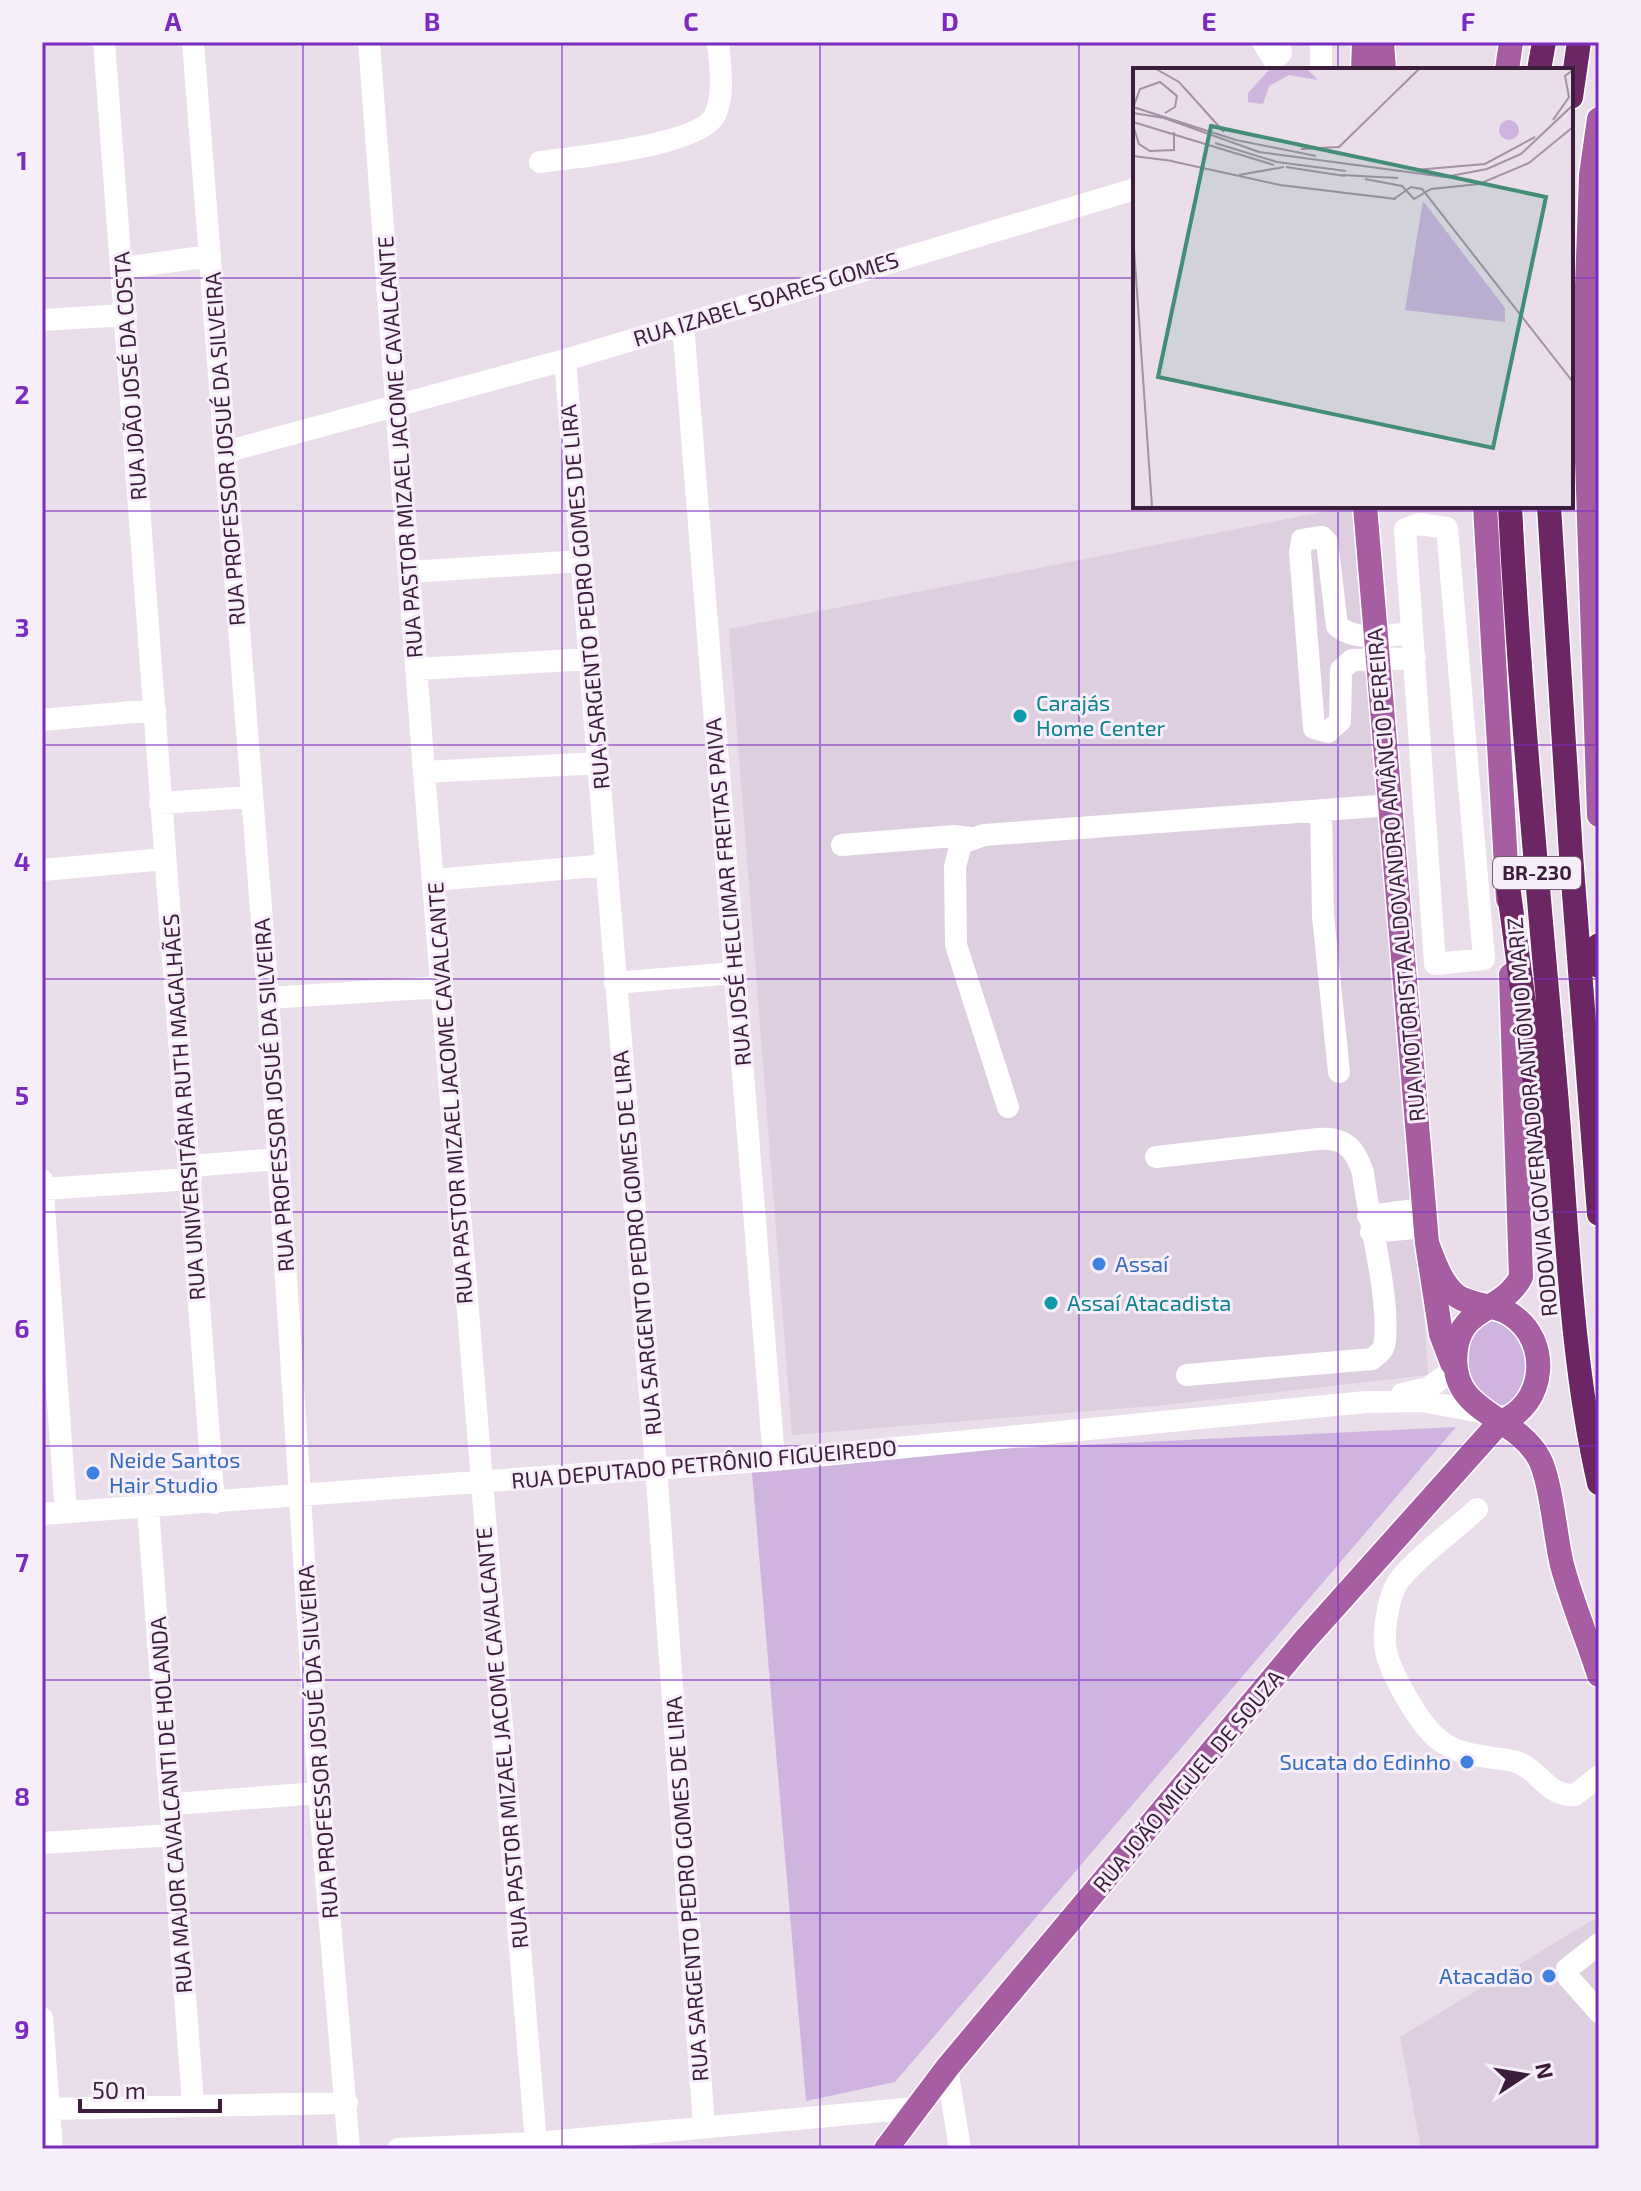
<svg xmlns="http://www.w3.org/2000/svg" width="1641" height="2191" viewBox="0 0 1641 2191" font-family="'Exo 2',sans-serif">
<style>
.built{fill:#ddcfdf}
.green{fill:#ceb4df}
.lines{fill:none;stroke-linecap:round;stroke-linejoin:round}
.major-casing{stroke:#fff;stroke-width:27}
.highway-casing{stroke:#fff;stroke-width:27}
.minor{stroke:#fff;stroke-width:22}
.major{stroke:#a65da1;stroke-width:24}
.highway{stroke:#6b2663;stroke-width:24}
.grid{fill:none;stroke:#7b2cbf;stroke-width:2;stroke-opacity:0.55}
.culture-dot{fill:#0f9aa8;stroke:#f6eef8;stroke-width:3}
.shop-dot{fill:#3f7fe0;stroke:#f6eef8;stroke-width:3}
.labels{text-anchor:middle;stroke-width:6;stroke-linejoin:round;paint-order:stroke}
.shield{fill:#f6eef8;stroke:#745c74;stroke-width:2}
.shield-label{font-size:20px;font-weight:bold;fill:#3c1d3b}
.street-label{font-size:22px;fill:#3c1d3b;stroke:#f6eef8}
.culture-label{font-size:22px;fill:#0d838f;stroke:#f6eef8;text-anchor:start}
.shop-label{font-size:22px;fill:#366cbe;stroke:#f6eef8;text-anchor:start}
.inset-road{fill:none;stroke:#a491a5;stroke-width:2}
.view{fill:#428e76;fill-opacity:0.15;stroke:#428e76;stroke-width:4}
.inset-edge{fill:none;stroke:#3c1d3b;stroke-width:4}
.neatline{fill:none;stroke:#7b2cbf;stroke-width:3}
.grid-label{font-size:26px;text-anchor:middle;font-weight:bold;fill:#7b2cbf}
</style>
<rect width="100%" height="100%" fill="#eadeeb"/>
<path class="built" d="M1353,506l57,595 18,274 -263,30 -373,30 -63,-806z
M1599,1916v233h-178l-21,-112z"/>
<path class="green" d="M1490,1318c30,5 35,33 41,59l-19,26 -10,2c-33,-9 -36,-40 -34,-68z
M1456,1427l-561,655 -89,19 -55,-640z"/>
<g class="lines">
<defs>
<path id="major" d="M1382,42l2,28
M1363,70l1,-28
M1507,70l4,-28
M1599,119l-8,56 -7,196 15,444
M1365,506l62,737 14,91 11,29
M1485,506l23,393
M1511,975l10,302c-19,36 -59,28 -65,72 -9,65 58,64 83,109 12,22 16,78 23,107 10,37 25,73 37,110
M886,2149l61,-81 357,-427 196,-219c46,-16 52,-82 10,-108 -16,-10 -37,-7 -53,-18 -16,-12 -23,-35 -30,-53"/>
<path id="highway" d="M1539,70l5,-28
M1571,97l8,-55
M1510,506c10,196 29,391 46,586 11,130 14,264 43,391
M1549,506l22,349 28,359
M1507,878l29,214 12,55
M1599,945v21"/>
</defs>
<use href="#major" class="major-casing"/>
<use href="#highway" class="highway-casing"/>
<path class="minor" d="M104,42l110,1461
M193,42l75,956 51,795 30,356
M369,42l55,730 112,1371
M1263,42l11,18 7,-7 -1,-11
M1321,42v28
M540,162c35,-5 160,-16 175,-47 10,-21 5,-50 3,-73
M123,268l87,-12
M42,320l84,-5
M683,324l91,1136
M565,360l91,1107 48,659
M225,452l340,-92 570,-171
M1419,524l28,4 37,431 -49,5 -30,-435z
M409,572l173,-11
M1412,633c-24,2 -56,9 -75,-7l-10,-84 -5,-5 -20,3 -2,12 14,176 14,4 12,-11 1,-51 11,-10 63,-2
M417,669l174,-10
M42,720l113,-10
M424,772l176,-9
M160,803l90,-6
M1321,810l2,106 16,156
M842,845l112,-9 16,2
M42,870l123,-11
M434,880l173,-15
M615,983l119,-10
M268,998l174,-11
M1008,1107l-52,-162 -1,-78 6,-24 23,-8 407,-30
M1156,1157l162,-18c27,-2 37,9 45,34 6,50 26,119 22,166 0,10 -5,14 -13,20l-185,16
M190,1166l89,-7
M42,1180l24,332
M43,1189l148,-10
M1368,1216l56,-7
M1371,1232l54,-5
M1402,1394l26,-6 27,-19
M148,1507l45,596
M1477,1509c-24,23 -56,44 -77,70 -11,13 -16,48 -15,65 1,23 34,80 53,95 21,18 49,17 75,22 26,6 33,36 62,34l24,-19
M42,1514l732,-54 592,-58 55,-1 60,11
M173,1804l146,-11
M42,1843l132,-8
M1599,1944l-32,25 1,8 31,35
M42,2018l10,131
M947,2068l13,81
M49,2109l298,-6
M398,2149l138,-6 379,-35"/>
<use href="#major" class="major"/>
<use href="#highway" class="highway"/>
</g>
<path class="grid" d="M303,42v2107M562,42v2107M820,42v2107M1079,42v2107M1338,42v28M42,278h1093M1571,278h28M1338,506v1643M42,511h1557M42,745h1557M42,979h1557M42,1212h1557M42,1446h1557M42,1680h1557M42,1913h1557"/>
<g class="culture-dot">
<circle cx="1020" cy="716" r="8"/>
<circle cx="1051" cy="1303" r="8"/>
</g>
<g class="shop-dot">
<circle cx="1099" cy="1264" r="8"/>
<circle cx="93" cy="1473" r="8"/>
<circle cx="1467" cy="1762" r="8"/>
<circle cx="1549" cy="1976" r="8"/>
</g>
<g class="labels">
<rect class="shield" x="1493" y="857" width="88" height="32" rx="6"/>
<g class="shield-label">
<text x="1537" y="880">BR-230</text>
</g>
<g class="street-label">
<text transform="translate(766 299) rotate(-17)" y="8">RUA IZABEL SOARES GOMES</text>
<text transform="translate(130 376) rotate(-94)" y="8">RUA JOÃO JOSÉ DA COSTA</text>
<text transform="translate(400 447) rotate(-94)" y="8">RUA PASTOR MIZAEL JACOME CAVALCANTE</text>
<text transform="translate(225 449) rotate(-94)" y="8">RUA PROFESSOR JOSUÉ DA SILVEIRA</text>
<text transform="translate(585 597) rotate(-95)" y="8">RUA SARGENTO PEDRO GOMES DE LIRA</text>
<text transform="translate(1396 875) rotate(-95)" y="8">RUA MOTORISTA ALDOVANDRO AMÂNCIO PEREIRA</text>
<text transform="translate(728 892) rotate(-95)" y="8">RUA JOSÉ HELCIMAR FREITAS PAIVA</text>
<text transform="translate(450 1093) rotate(-94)" y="8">RUA PASTOR MIZAEL JACOME CAVALCANTE</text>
<text transform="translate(274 1095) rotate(-94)" y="8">RUA PROFESSOR JOSUÉ DA SILVEIRA</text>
<text transform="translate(184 1107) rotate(-94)" y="8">RUA UNIVERSITÁRIA RUTH MAGALHÃES</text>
<text transform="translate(1532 1117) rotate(-95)" y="8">RODOVIA GOVERNADOR ANTÔNIO MARIZ</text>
<text transform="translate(637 1243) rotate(-95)" y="8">RUA SARGENTO PEDRO GOMES DE LIRA</text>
<text transform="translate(704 1464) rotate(-5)" y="8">RUA DEPUTADO PETRÔNIO FIGUEIREDO</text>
<text transform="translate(502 1738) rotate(-95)" y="8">RUA PASTOR MIZAEL JACOME CAVALCANTE</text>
<text transform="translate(318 1742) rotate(-94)" y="8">RUA PROFESSOR JOSUÉ DA SILVEIRA</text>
<text transform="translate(1188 1781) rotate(-50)" y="8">RUA JOÃO MIGUEL DE SOUZA</text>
<text transform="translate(171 1805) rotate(-94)" y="8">RUA MAJOR CAVALCANTI DE HOLANDA</text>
<text transform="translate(687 1889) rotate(-94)" y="8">RUA SARGENTO PEDRO GOMES DE LIRA</text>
</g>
<g class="culture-label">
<text x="1036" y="711">Carajás<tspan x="1036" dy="25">Home Center</tspan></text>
<text x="1067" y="1311">Assaí Atacadista</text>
</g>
<g class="shop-label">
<text x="1115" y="1272">Assaí</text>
<text x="109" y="1468">Neide Santos<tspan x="109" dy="25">Hair Studio</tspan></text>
<text x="1451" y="1770" text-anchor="end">Sucata do Edinho</text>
<text x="1533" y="1984" text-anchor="end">Atacadão</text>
</g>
</g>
<g transform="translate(1133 68)">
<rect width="440" height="440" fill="#eadeeb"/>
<path d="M137,1h37l11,11 -29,-5 -20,11 -6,18 -15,-2v-9zM366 62a10 10 0 1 1 20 0a10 10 0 1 1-20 0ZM290,133l82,107v14l-100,-12z" fill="#ceb4df"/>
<path class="inset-road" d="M23,1l23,13 45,50M0,39l103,33 80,16M0,40l7,-19 20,-7 17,14 -2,11 -10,6M0,45l31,5 95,34 186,25 42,-8 34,-15 52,-49M420,52l16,-23 -4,-21 8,-6M0,54l141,43M0,57l6,19 11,7 24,-1v-18M82,75l62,19 69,9M168,81l38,-2 80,-78M0,88l40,5M38,93l109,24 116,14M153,99l59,9M282,102l70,-6 50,-27M106,107l45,-8M208,107l57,3M232,111l37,7 12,13 17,-10 48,-5 50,-21 44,-36M261,131l17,-12 11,2 151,193M0,166l19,273"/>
<path class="view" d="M78,58l335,71 -53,251 -335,-71z"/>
<rect width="440" height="440" class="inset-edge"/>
</g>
<rect width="1641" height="2191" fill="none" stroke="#f6eef8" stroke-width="88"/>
<g transform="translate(1525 2075) rotate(78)" stroke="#f6eef8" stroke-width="6" paint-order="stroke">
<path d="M0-6L14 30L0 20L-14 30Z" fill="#3c1d3b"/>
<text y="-12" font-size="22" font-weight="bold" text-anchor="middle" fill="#3c1d3b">N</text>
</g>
<path d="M80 2099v12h140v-12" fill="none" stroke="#3c1d3b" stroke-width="4"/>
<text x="92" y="2099" font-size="24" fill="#3c1d3b" stroke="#f6eef8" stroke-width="6" paint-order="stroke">50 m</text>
<rect x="44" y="44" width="1553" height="2103" class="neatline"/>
<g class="grid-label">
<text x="173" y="31">A</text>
<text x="432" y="31">B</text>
<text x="691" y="31">C</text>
<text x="950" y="31">D</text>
<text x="1209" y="31">E</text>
<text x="1468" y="31">F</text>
<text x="22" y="170">1</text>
<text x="22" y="404">2</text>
<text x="22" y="637">3</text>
<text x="22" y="871">4</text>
<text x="22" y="1105">5</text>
<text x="22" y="1338">6</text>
<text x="22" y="1572">7</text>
<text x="22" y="1806">8</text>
<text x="22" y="2039">9</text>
</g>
</svg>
